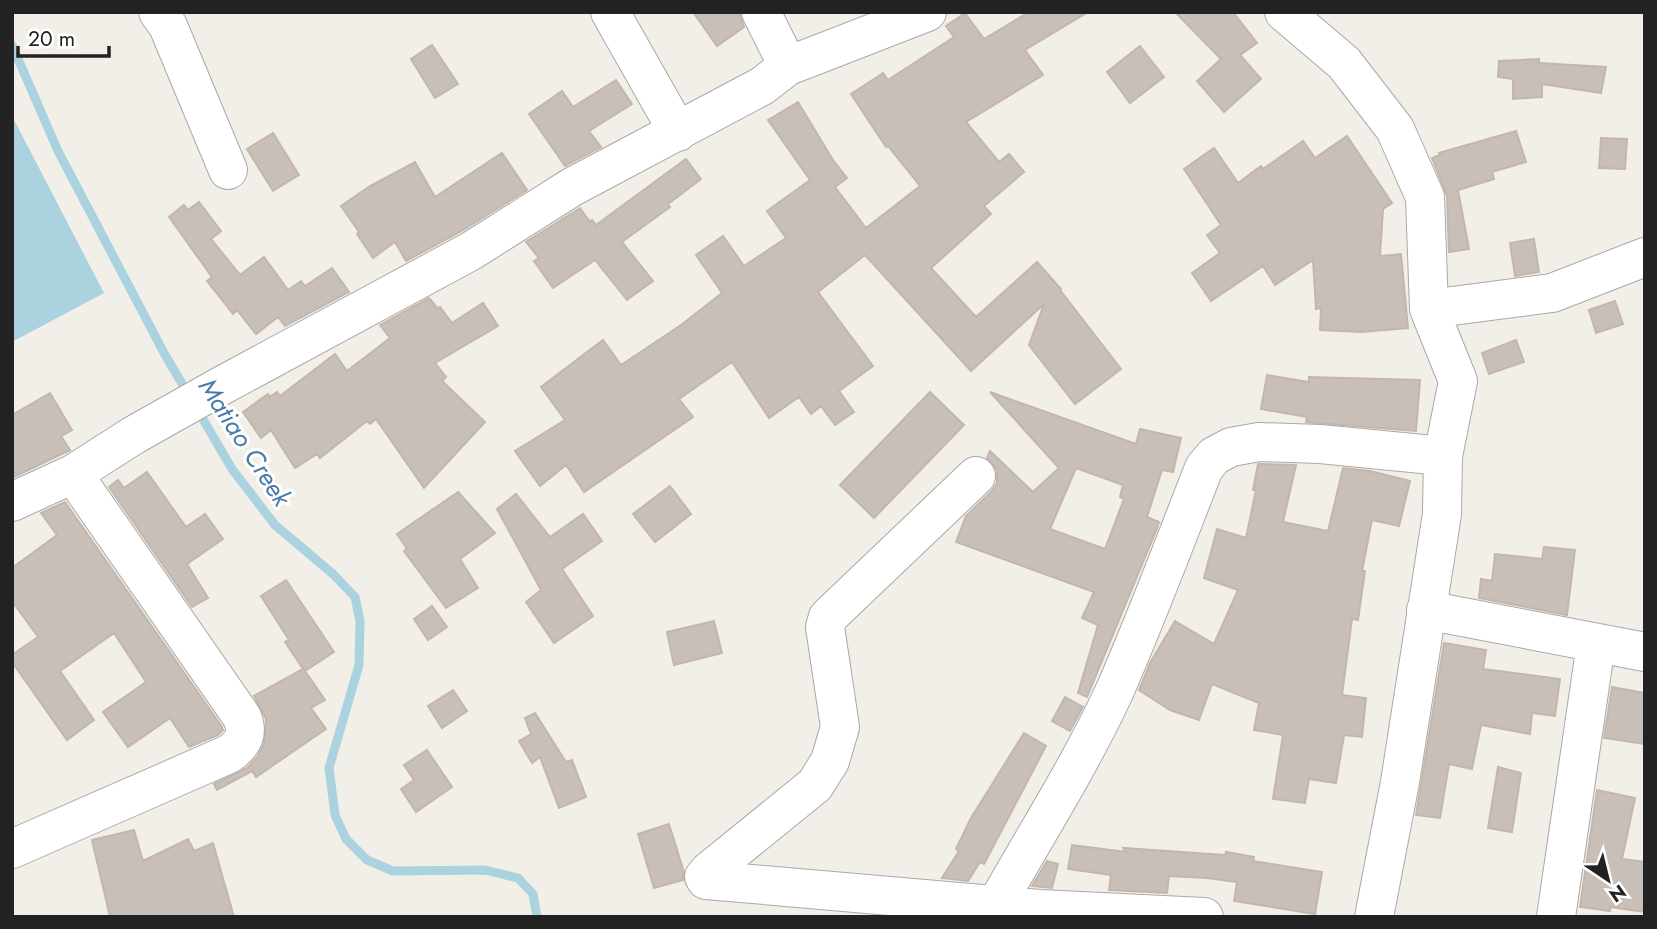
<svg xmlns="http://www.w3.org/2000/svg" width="1657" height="929" viewBox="0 0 1657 929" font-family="Jost,sans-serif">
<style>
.water{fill:#aad3df}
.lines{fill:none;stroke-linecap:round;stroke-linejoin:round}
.stream{stroke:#aad3df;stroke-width:9}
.building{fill:#c7bfb8;stroke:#c4b6ab;stroke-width:2;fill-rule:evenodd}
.minor-casing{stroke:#a9a9a9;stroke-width:40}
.minor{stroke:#fff;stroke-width:38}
.labels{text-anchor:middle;stroke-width:6;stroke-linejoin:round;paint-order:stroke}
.water-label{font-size:26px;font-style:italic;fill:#4a7aab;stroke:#fff}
</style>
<rect width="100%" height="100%" fill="#f2efe9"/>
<path class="water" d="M12,116l92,177 -92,49z"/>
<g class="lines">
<path class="stream" d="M12,45l46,106 106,202 24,41
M197,409l35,60 43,56 58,49 22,23 5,24 -1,44 -30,103 6,47 11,24 21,21 26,11 92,-1 33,8 15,16 4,23"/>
</g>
<path class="building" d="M693,12h46l5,15 -27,19z
M1029,12h59l-63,38 18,25 -77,47 33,40 10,-8 15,18 -40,34 7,8 -60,54 45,49 61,-55 24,27 -1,1 61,79 -46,35 -46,-59 15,-41 -73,67 -106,-116 -47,37 55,74 -34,25 15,21 -19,13 -14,-19 -10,8 -12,-17 -30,21 -37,-56 -53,37 14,18 -109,75 -18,-27 -26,21 -25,-35 50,-31 -24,-33 62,-47 18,25 60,-40 41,-32 -26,-38 27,-19 21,30 42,-28 -19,-27 43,-31 -42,-60 30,-18 35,58 14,18 -12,9 31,41 54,-42 -32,-40 -2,1 -35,-53 32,-21 5,7 66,-43 -8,-11 19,-13 19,26z
M1175,12h58l24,31 -17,12 21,24 -37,33 -27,-31 24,-22z
M432,45l26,39 -23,14 -24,-39z
M1140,46l24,31 -34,26 -23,-31z
M1539,59v4l67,4 -5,26 -59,-9v13l-29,2v-20l-15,-2 1,-16z
M616,80l16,24 -43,27 12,16 -36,19 -36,-52 33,-23 11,16z
M1516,131l10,31 -34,10 2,7 -36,11 11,59 -20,3 -2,-56 -15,-38 8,-3 -1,-2z
M273,133l26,42 -26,16 -26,-42z
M1347,136l45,67 -9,6 -3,47 21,-2 7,74 -46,4 -42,-2 1,-22 -5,1 -3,-49 -38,25 -12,-19 -52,35 -19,-28 28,-20 -13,-18 14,-10 -37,-56 30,-21 24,35 23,-17 2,3 40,-28 12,17z
M1601,138l26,1 -2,30 -26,-1z
M502,153l25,37 -67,42 -54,29 -11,-19 -22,16 -16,-24 2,-2 -18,-26 29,-20 45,-24 20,35z
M686,159l15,20 -33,25 2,3 -48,35 31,39 -26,19 -32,-40 -42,28 -19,-27 5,-3 -13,-16 54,-34 10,14 2,-2 4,5z
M199,202l22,29 -10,8 29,36 24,-18 24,33 13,-9 4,5 27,-18 17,24 -64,34 -7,-9 -22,17 -19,-24 -4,4 -26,-33 5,-4 -43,-60 15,-12 4,5z
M1534,239l5,33 -24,4 -5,-33z
M429,298l9,11 2,-2 12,16 31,-20 15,23 -63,37 11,14 -4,4 43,41 -61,66 -48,-69 -6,5 -3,-3 -47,37 -3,-4 -22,14 -24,-38 -10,8 -18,-26 25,-18 2,3 7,-5 3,4 55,-42 12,17 43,-33 -10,-13z
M1615,301l8,23 -27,9 -7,-23z
M1516,340l8,22 -35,12 -7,-21z
M1267,375l42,7v-5l111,3 -4,51 -110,-9 1,-5 -46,-8z
M930,392l34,33 -90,93 -34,-33z
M990,392l146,52 4,-15 41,9 -8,34 -11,-2 -15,47 12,5 -3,9 -69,166 -9,-4 20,-68 -16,-7 12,-26 -138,-50 10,-26 25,-24 6,-9v-13l-10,-12 3,-7 43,41 26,-24zM1076,468l47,17 -3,12 4,2 -19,50 -55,-20z
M50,393l22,37 -11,6 9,14 -58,28v-63z
M1258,464l38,1 -13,57 45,9 15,-63 27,3 40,10 -11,45 -27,-6 -10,51h3l-7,49 -6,-1 -10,76 24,3 -4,39 -18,-2 -8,48 -27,-4 -4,24 -32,-4 10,-64 -29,-5 5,-27 -47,-19 -13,36 -29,-10 -31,-20 11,-27 25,-42 39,23 24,-54 -34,-12 13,-49 29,9 10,-48h-3z
M147,472l39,55 19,-13 18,25 -36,25 21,34 -16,9 -83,-120 9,-7 6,8z
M670,486l21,28 -36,28 -22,-28z
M458,492l37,41 -35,26 18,29 -32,20 -42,-57 3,-2 -10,-15z
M516,494l34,43 33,-23 19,27 -40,28 31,47 -39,27 -28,-41 15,-12 -44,-81z
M65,502l157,225 1,3 -5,5 -29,12 -19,-29 -42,29 -25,-35 43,-30 -32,-49 -54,38 34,49 -27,20 -55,-78v-7l26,-18 -26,-36v-33l45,-33 -16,-22z
M1544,547l31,3 -8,65 -88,-17 2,-19 11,2 3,-27 47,5z
M286,580l48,72 -29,19 20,29 -14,8 15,21 -70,48 -4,-6 -35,19 -3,-6 33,-16 11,-12 6,-12 2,-25 -12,-23 49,-27 -18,-27 4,-2 -28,-44z
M432,606l15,21 -19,13 -14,-21z
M714,621l8,32 -48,12 -7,-33z
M1444,643l42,7 -3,19 77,10 -5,37 -23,-3 -2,21 -49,-9 -9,44 -23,-5 -9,54 -24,-3z
M1612,687l33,6v51l-41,-6z
M453,690l14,21 -25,17 -14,-22z
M1065,697l18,10 -13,24 -18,-10z
M535,713l31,49 6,-2 14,37 -27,11 -19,-51 -8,6 -13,-22 12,-7 -6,-16z
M1024,733l22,13 -62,118 -4,-2 -12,19 -26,-3 17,-27 -3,-2 15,-31z
M427,750l25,37 -36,25 -15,-23 13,-9 -10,-15z
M1498,767l23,6 -9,59 -24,-4z
M1597,790l38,8 -13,61 23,3v50l-35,-5v4l-30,-4z
M669,824l15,48 -1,8 -29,8 -16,-54z
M134,830l9,31 45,-22 6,12 19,-8 21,74h-124l-18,-77z
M1072,845l54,7 -3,-4 102,7 1,-3 28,5 -1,4 69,11 -7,42 -81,-13 3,-19 -30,-4 -38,-2 -2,17 -58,-3 2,-15 -43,-6z
M1047,861l11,3 -6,24 -20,-2z"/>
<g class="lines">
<defs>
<path id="minor" d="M158,12l10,14 60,144
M610,12l68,120
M761,12l27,54
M1284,12l60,51 51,66 30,68 4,112 29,72 -15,75 -1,58 -42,268 -26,135
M1429,309l123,-16 93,-36
M976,476l-148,141 -3,10 15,100 -10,34 -15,24 -106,86 -5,6 2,3 334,29 164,8
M12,502l61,-28 61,-39 87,-49 250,-135 101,-64 190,-101 26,-20 139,-54
M1426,610l219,42
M12,849l217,-95c14,-10 20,-20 13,-37l-169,-243
M996,905c40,-71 85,-141 119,-215 32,-73 60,-148 89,-222l10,-12 17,-9 28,-5 61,2 123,12
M1556,917l40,-273"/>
</defs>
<use href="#minor" class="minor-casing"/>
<use href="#minor" class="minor"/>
</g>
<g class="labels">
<g class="water-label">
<text transform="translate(245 442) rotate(57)" y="9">Matiao Creek</text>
</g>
</g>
<rect width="1657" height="929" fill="none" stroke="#222222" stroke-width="28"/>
<g transform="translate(1608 880) rotate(145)" stroke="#ffffff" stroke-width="5" paint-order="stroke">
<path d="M0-5L12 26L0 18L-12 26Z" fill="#222222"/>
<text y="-10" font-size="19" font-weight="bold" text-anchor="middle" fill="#222222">N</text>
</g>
<path d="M18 46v10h91v-10" fill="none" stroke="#222222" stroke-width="3.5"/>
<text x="28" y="46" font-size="21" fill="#222222" stroke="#ffffff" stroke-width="5" paint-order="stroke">20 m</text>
</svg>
